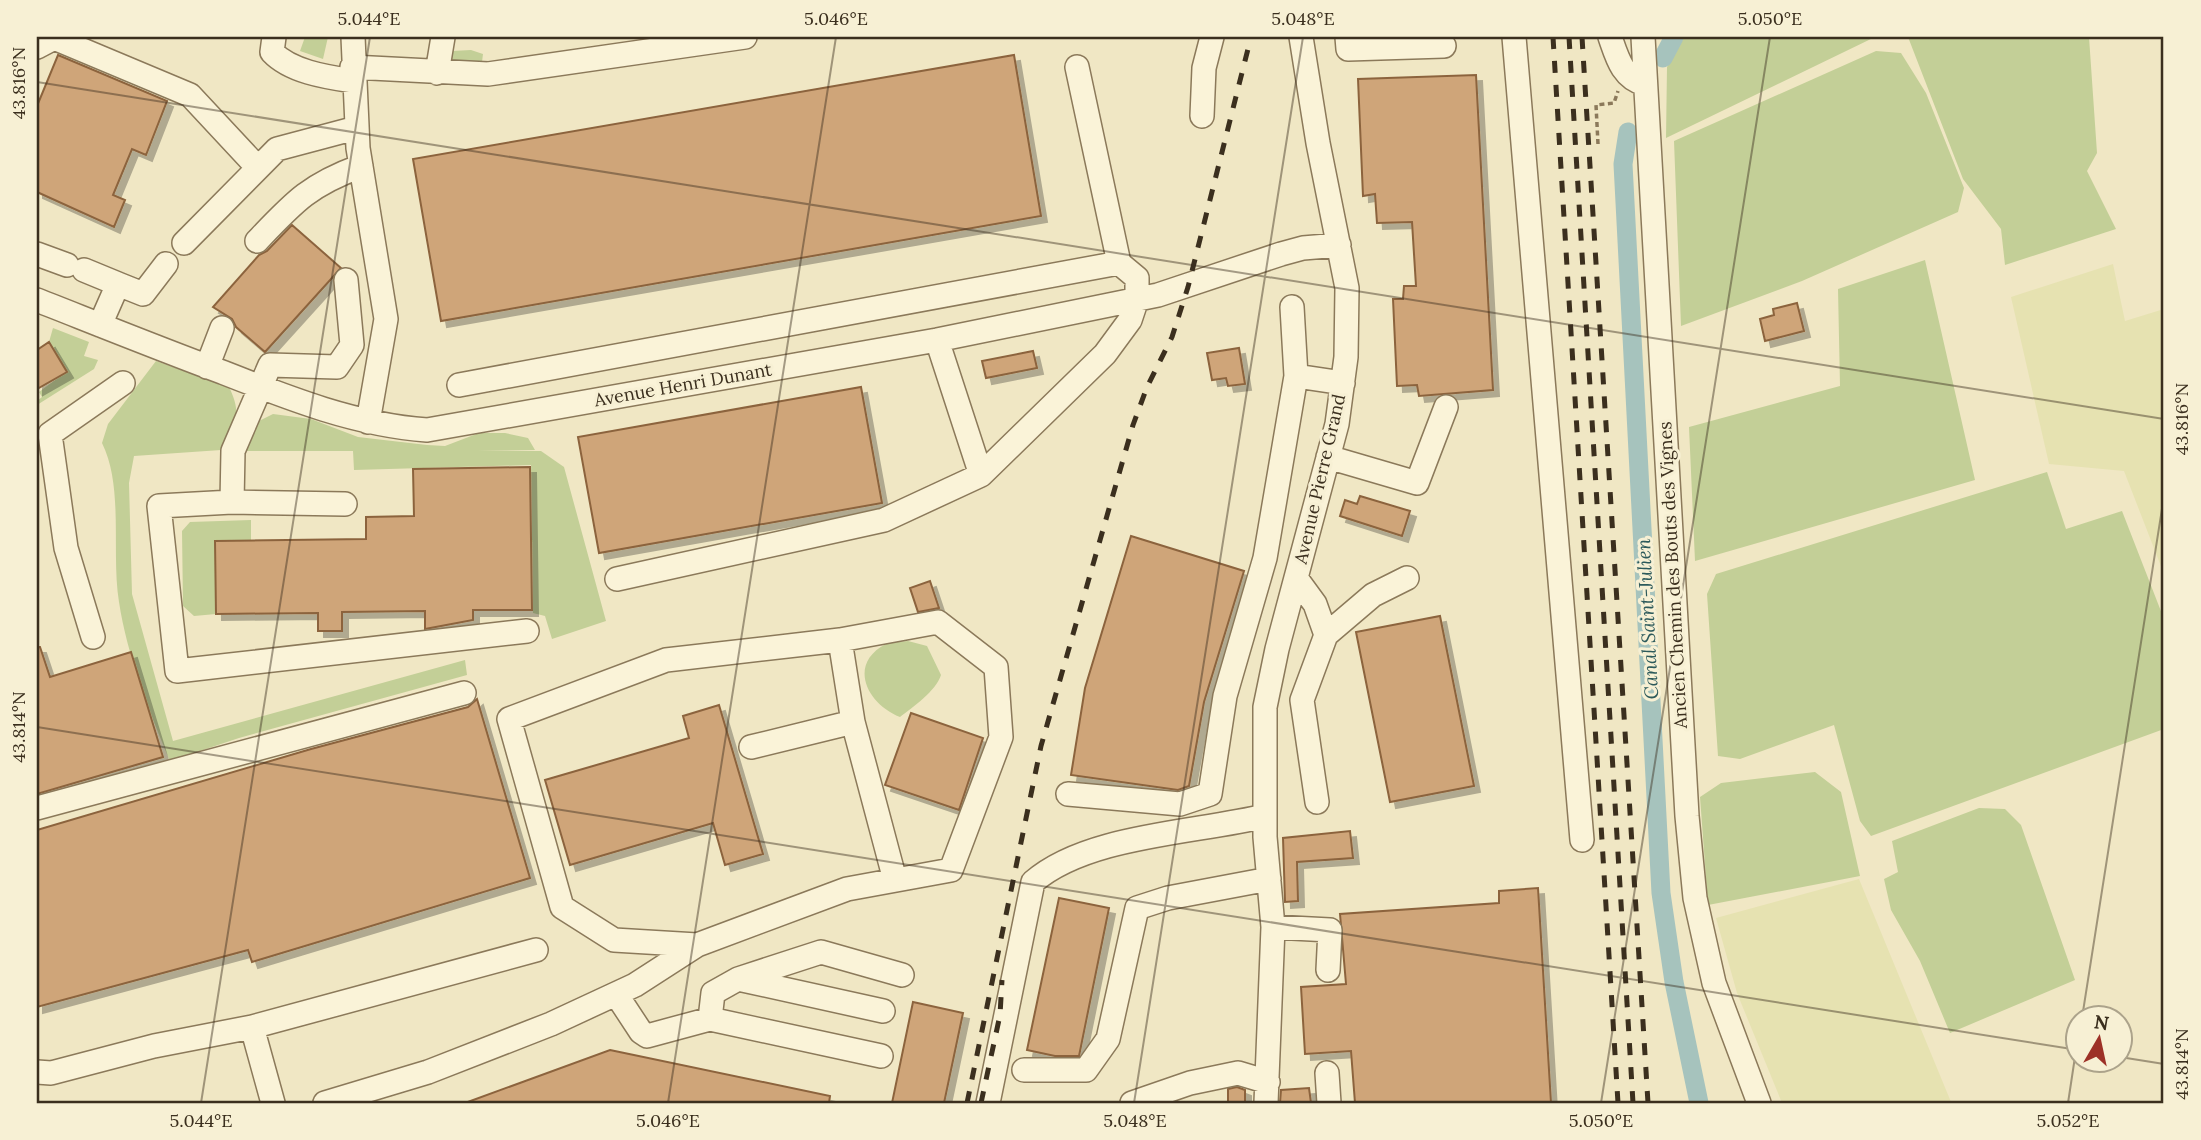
<svg xmlns="http://www.w3.org/2000/svg" width="2201" height="1140" viewBox="0 0 2201 1140" font-family="Lora,serif">
<style>
.farmland{fill:#e6e2b1}
.green{fill:#c3cf97}
.lines{fill:none;stroke-linecap:round;stroke-linejoin:round}
.canal{stroke:#a6c3bd;stroke-width:19}
.building{fill:#cfa579;stroke:#8c643e;stroke-width:2;filter:url(#shadow)}
.minor-casing{stroke:#8b795a;stroke-width:26}
.path{stroke:#8b795a;stroke-width:3.5;stroke-dasharray:5 3.5;stroke-linecap:butt}
.minor{stroke:#faf3d8;stroke-width:23}
.rail{stroke:#3b2f1e;stroke-width:5;stroke-dasharray:12 12;stroke-linecap:butt}
.ticks{fill:none;stroke:#3b2f1e;stroke-width:2;stroke-opacity:0.45}
.labels{text-anchor:middle;stroke-width:6;stroke-linejoin:round;paint-order:stroke}
.street-label{font-size:18px;fill:#3b2f1e;stroke:#f7f0d4}
.water-label{font-size:19px;font-style:italic;fill:#2d5a5b;stroke:#f7f0d4}
.neatline{fill:none;stroke:#3b2f1e;stroke-width:2.5}
.ticks-label{font-size:18px;text-anchor:middle;fill:#3b2f1e}
</style>
<defs>
<filter id="shadow"><feDropShadow dx="6" dy="6" stdDeviation="0" flood-color="#0004"/></filter>
</defs>
<rect width="100%" height="100%" fill="#f0e7c4"/>
<path class="farmland" d="M2113,264l12,57 39,-12v265l-40,-103 -75,-7 -38,-167z
M1859,879l92,223 -4,1h-165l-45,-110 -21,-75z"/>
<path class="green" d="M305,37h23l-5,22 -23,-8z
M1684,37h191l-209,101 1,-71z
M1908,37h181l8,116 -10,18 29,58 -111,36 -4,-36 -38,-50z
M471,50l12,4 -1,8 -5,3 -25,1v-15z
M1876,51l25,2 25,40 38,95 -6,24 -156,69 -121,45 -7,-185z
M1925,260l50,220 -280,81 -6,-134 151,-41 -2,-97z
M53,328l36,14 -5,14 14,4 -4,9 -57,36v-4l5,-4 -3,-5 27,-20 -17,-30z
M156,361l73,26c14,29 6,36 -8,63l-87,6 -5,27 3,111 41,147 292,-81 2,15 -228,63 -69,23c-21,-50 -43,-106 -51,-159 -8,-50 5,-115 -17,-159l6,-19z
M273,414l38,5 47,18 69,8 18,1 34,-13h26l23,5 7,12 -58,1h64l23,16 42,154 -54,18 -7,-23 -12,-3 -2,-148 -177,5 -1,-19h-110l14,-29z
M2047,472l19,57 56,-18 42,108v110l-293,107 -11,-15 -26,-96 -94,34 -22,-3 -11,-162 9,-20z
M251,520v20l-36,1 1,73 -22,2 -11,-10 -1,-75 8,-9z
M908,641l19,5 14,29c-5,16 -28,32 -41,42 -33,-13 -53,-53 -14,-73 6,-3 16,-2 22,-3z
M1815,772l26,20 19,84 -152,29 -8,-108 21,-14z
M1979,808l26,1 16,16 54,155 -125,53 -30,-72 -29,-51 -7,-31 14,-7 -6,-31z"/>
<g class="lines">
<path class="canal" d="M1663,58l11,-21
M1628,132l-5,32 38,729 13,89 25,121"/>
</g>
<path class="building" d="M58,55l109,46 -21,54 -14,-6 -19,46 12,5 -11,27 -77,-35v-86z
M1014,55l27,161 -600,105 -28,-162z
M1476,75l17,315 -74,6 -2,-11 -20,1 -4,-87h10l1,-13h12l-4,-64 -35,1 -2,-29 -12,2 -5,-117z
M292,225l49,43 -76,84 -29,-25 -4,-8 -19,-12 46,-52 8,-4z
M1797,303l7,28 -39,10 -5,-22 14,-4 -1,-6z
M49,342l18,30 -30,17v-39z
M1239,348l6,36 -17,2 -2,-8 -14,2 -5,-27z
M1033,351l4,17 -51,10 -4,-17z
M861,387l21,116 -283,50 -21,-116z
M530,467l2,143h-59v10l-48,9v-18l-83,1v19h-24v-18l-102,1 -1,-73 151,-2v-22l48,-1 -1,-47z
M1360,496l50,15 -8,25 -62,-20 5,-16 12,4z
M1131,536l113,35 -40,131 -15,84 -11,4 -107,-15 14,-87z
M930,581l9,27 -21,4 -8,-24z
M1440,616l34,170 -84,16 -34,-170z
M37,647h3l10,30 81,-25 32,105 -126,37z
M477,699l53,179 -278,84 -4,-12 -211,57v-177l274,-81 157,-42z
M719,705l44,149 -38,11 -12,-42 -143,42 -25,-85 144,-42 -6,-22z
M911,713l72,25 -24,72 -74,-25z
M1350,831l3,27 -56,4 1,39 -13,1 -2,-64z
M1538,888l13,215h-196l-4,-52 -46,3 -4,-67 45,-3 -6,-70 159,-11v-12z
M1059,898l50,10 -30,148h-24l-28,-6z
M913,1002l50,11 -19,90h-52z
M610,1050l220,46 -1,7h-364z
M1237,1087l8,3v13h-17v-14z
M1309,1088l2,15h-31l1,-13z"/>
<g class="lines">
<defs>
<path id="minor" d="M274,37l-2,15c19,20 55,25 81,29
M353,37l5,111 28,171 -18,103
M1347,37l1,12 96,-3
M1514,37l68,803
M1610,37c7,20 12,41 35,47
M1643,37l44,779 8,82 19,85 45,120
M37,47l17,-9 136,57 68,73
M352,67l136,7 257,-37
M1077,67l42,196
M437,73l6,-36
M1202,116l2,-48 8,-31
M257,241c37,-39 52,-56 104,-75
M184,243l93,-94 79,-21
M37,254l30,11
M84,270l34,14
M37,300c61,24 123,49 185,72 66,26 134,53 205,58l510,-90 221,-45 123,-41 22,-6 36,-3
M1292,307l4,69
M100,325l18,-41 25,10 23,-30
M207,367l15,-39
M459,385l660,-122 18,15v21l-7,21 -25,34 -124,121
M1328,457l89,26 29,-76
M232,502l-73,4 18,165 350,-40
M345,504l-113,-2 1,-51 37,-86 67,2 15,-22 -6,-65
M1296,578l19,26 11,31 -24,65 15,102
M617,579l267,-59 97,-45 -44,-135
M1326,635l47,-40 34,-17
M93,637l-27,-89 -16,-114 73,-51
M751,747l102,-25
M1068,794l112,10 30,-10 15,-98 40,-138 31,-182 47,7
M37,808l427,-115
M1273,927l57,3 -2,40
M697,945l-83,-5 -52,-33 -53,-188 157,-59 174,-20
M738,979l83,-27 81,23
M616,994l25,38 6,4 63,-17 171,37
M710,1019l3,-26 25,-14 145,32
M1024,1070h62l22,-31 29,-131 31,-10 101,-19
M37,1072l14,1 103,-27 98,-19
M1327,1073l2,30
M273,1103l-21,-76 284,-77
M325,1103l103,-31 123,-48 84,-39 62,-40 150,-56 104,-19 50,-133 -5,-70 -58,-45 -98,18 13,82 42,158
M988,1103l45,-221c54,-47 162,-49 232,-66
M1132,1103l58,-20 48,-10 30,9
M1266,1103l7,-176 -8,-90v-130l12,-58 60,-225 9,-67 1,-69 -29,-145 -17,-106"/>
</defs>
<use href="#minor" class="minor-casing"/>
<path class="path" d="M1598,144l-2,-39 18,-2 4,-12"/>
<use href="#minor" class="minor"/>
<path class="rail" d="M1553,37l65,1066
M1569,37l64,1066
M1582,37l66,1066
M967,1103l74,-357 92,-321 14,-38 25,-50 16,-50 63,-250
M981,1103l19,-88 2,-35"/>
</g>
<path class="ticks" d="M37,82l2127,337M37,727l2041,323M2082,1018l82,-522M2120,1057l44,7M201,1103l169,-1066M668,1103l168,-1066M1134,1103l169,-1066M1601,1103l169,-1066M2068,1103l10,-66"/>
<g class="labels">
<g class="street-label">
<text transform="translate(683 385) rotate(-10)" y="6">Avenue Henri Dunant</text>
<text transform="translate(1320 479) rotate(-77)" y="6">Avenue Pierre Grand</text>
<text transform="translate(1673 575) rotate(-93)" y="6">Ancien Chemin des Bouts des Vignes</text>
</g>
<g class="water-label">
<text transform="translate(1647 619) rotate(-93)" y="7">Canal Saint-Julien</text>
</g>
</g>
<rect width="2201" height="1140" fill="none" stroke="#f7f0d4" stroke-width="77"/>
<g transform="translate(2099 1039) rotate(9)"><circle r="33" fill="#f7f0d4" stroke="#aca38b" stroke-width="2"/>
<path d="M0-5L12 26L0 18L-12 26Z" fill="#9d3127"/>
<text y="-10" font-size="19" font-weight="bold" text-anchor="middle" fill="#3b2f1e">N</text>
</g>
<rect x="38" y="38" width="2124" height="1064" class="neatline"/>
<g class="ticks-label">
<text x="369" y="25">5.044°E</text>
<text x="836" y="25">5.046°E</text>
<text x="1303" y="25">5.048°E</text>
<text x="1770" y="25">5.050°E</text>
<text transform="translate(19 83) rotate(-90)" y="6">43.816°N</text>
<text transform="translate(2182 419) rotate(-90)" y="6">43.816°N</text>
<text transform="translate(19 727) rotate(-90)" y="6">43.814°N</text>
<text transform="translate(2182 1064) rotate(-90)" y="6">43.814°N</text>
<text x="201" y="1127">5.044°E</text>
<text x="668" y="1127">5.046°E</text>
<text x="1135" y="1127">5.048°E</text>
<text x="1601" y="1127">5.050°E</text>
<text x="2068" y="1127">5.052°E</text>
</g>
</svg>
